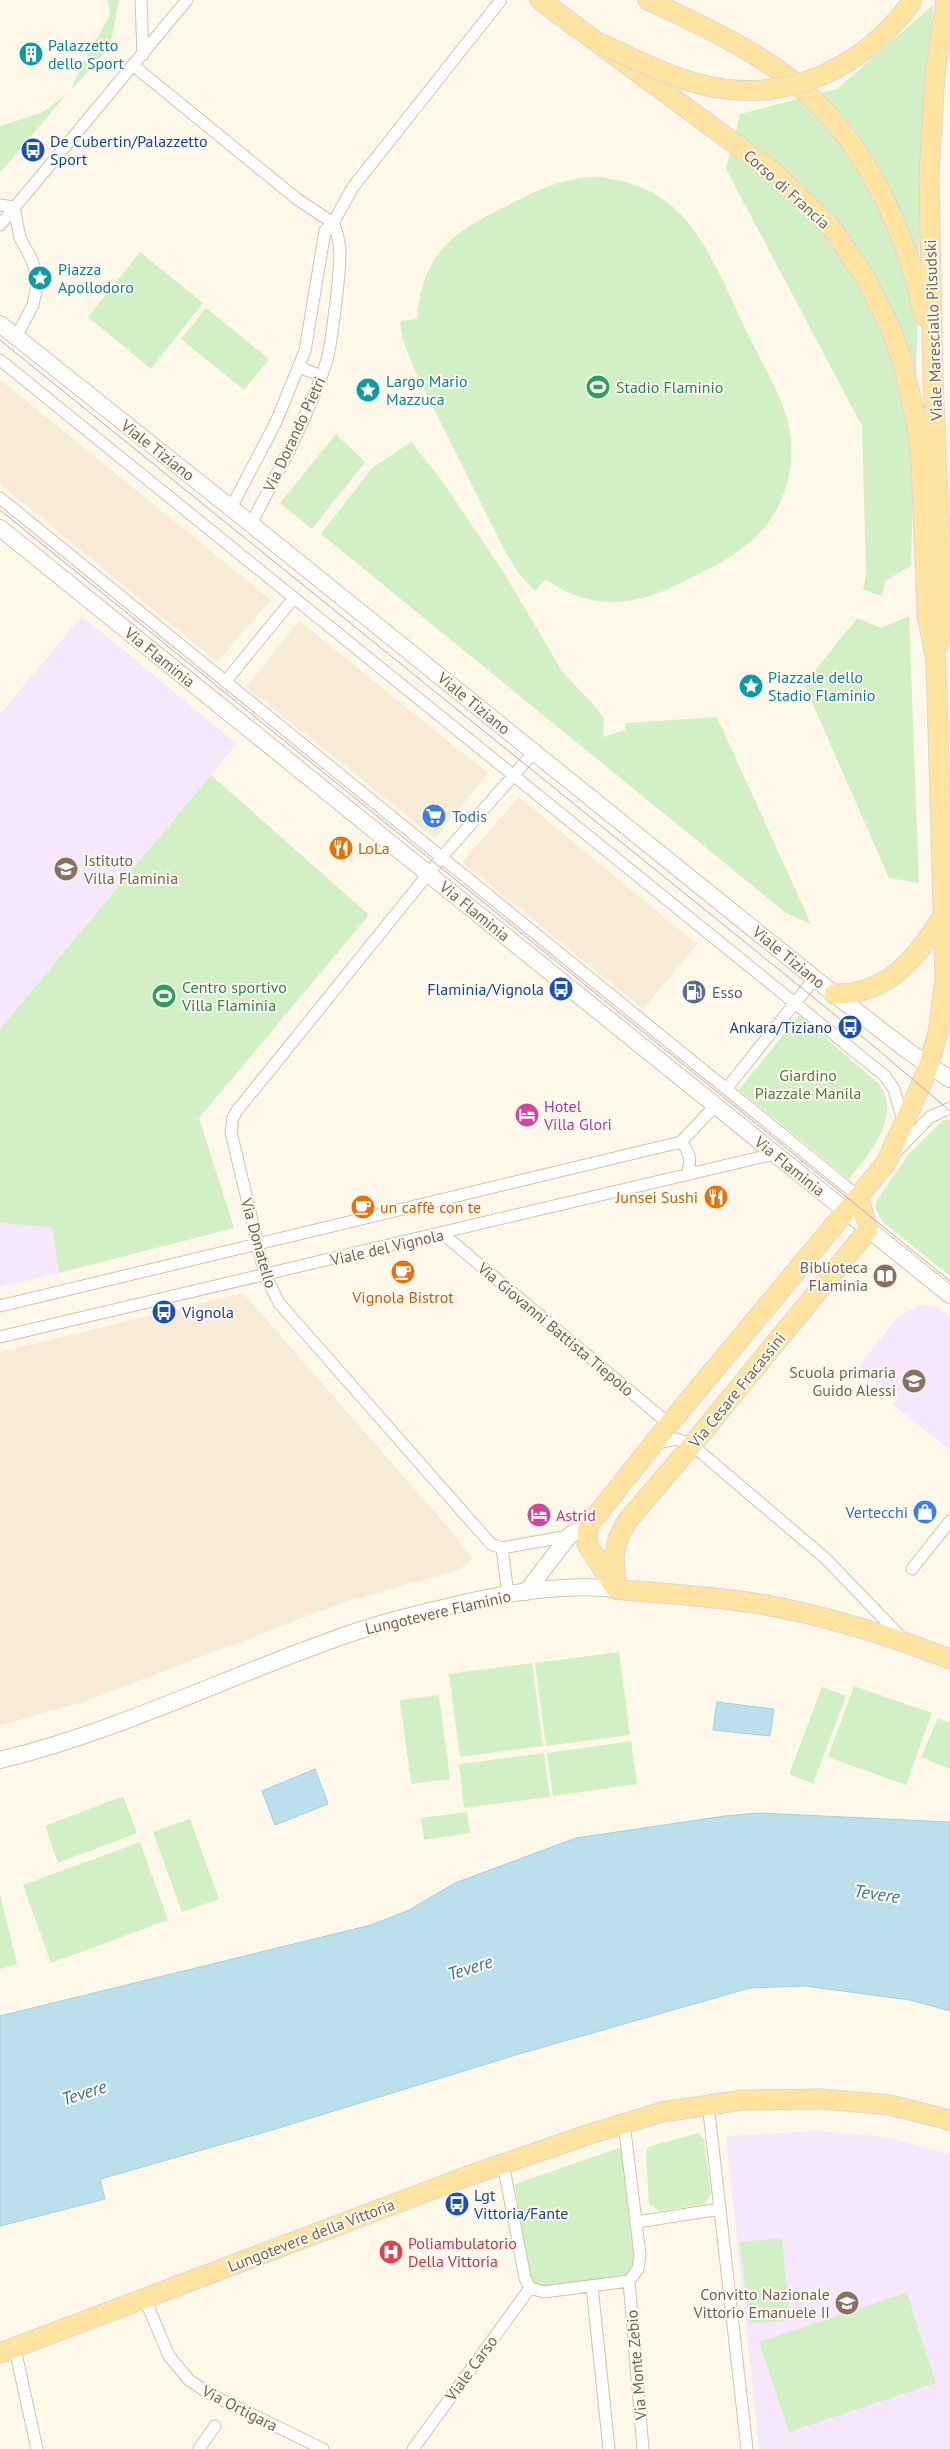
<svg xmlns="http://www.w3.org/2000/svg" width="950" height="2449" viewBox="0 0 950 2449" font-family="'PT Sans',sans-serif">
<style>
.residential{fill:#f7ebd8}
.education{fill:#f6e7fb}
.green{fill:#d3efc6}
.water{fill:#bce0eb;stroke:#a1cfde}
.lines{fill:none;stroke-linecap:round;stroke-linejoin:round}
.street-casing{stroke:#d3c1ae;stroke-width:13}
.secondary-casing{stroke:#d7c2ab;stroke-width:18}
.primary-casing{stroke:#ddd6d0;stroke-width:21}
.street{stroke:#fff;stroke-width:11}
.secondary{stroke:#fff;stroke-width:16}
.primary{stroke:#ffe4a1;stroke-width:19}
.tram{stroke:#bda5cc;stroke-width:1}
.primary-bridge-casing{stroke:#ddd6d0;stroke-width:21;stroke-linecap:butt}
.primary-bridge{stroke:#ffe4a1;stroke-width:19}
.labels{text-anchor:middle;stroke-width:4;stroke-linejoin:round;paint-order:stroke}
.culture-label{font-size:16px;fill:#0d838f;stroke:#fffbf3;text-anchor:start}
.transit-label{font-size:16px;fill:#164399;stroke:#fffbf3;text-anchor:start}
.street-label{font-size:16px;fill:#7d604a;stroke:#fffbf3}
.leisure-label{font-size:16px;fill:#27864d;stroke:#fffbf3;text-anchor:start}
.shop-label{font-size:16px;fill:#366cbe;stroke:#fffbf3;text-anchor:start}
.food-label{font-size:16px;fill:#c56008;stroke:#fffbf3;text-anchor:start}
.education-label{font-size:16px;fill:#785e54;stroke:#fffbf3;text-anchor:end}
.service-label{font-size:16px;fill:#4e5e75;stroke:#fffbf3;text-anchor:start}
.park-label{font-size:16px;fill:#4b7e3d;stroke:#fffbf3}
.hotel-label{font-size:16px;fill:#b23c85;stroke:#fffbf3;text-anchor:start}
.health-label{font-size:16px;fill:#be3a42;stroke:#fffbf3;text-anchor:start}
.water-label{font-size:18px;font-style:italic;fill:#3e778b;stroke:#fffbf3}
</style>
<rect width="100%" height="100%" fill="#fef8eb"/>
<path class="residential" d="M2,381l269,219 -54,62 -217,-178v-100z
M299,621l189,152 -53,65 -189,-151z
M519,797l178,147 -54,65 -181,-147z
M243,1293l203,232 25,32 -2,6 -11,7 -119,34 -256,98 -83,23v-373z"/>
<path class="education" d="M82,616l155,128 -237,285v-315z
M0,1223l52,4 7,46 -59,14z
M920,1305l19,3 11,9v133l-58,-46 6,-7 -39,-31 39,-49z
M820,2131l65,6 65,17v295h-191l-33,-313z"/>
<path class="green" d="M108,0h11l-9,47 -38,42 2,-8 36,-66z
M933,5l-13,223 -9,338 -26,15 -3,15 -19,-6 3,-16 -4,-148 -136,-257 14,-55 97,-25z
M66,95l-62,73 -4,4v-46l41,-13z
M595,177c29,2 57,11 79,31 34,30 57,92 77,133 14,28 32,56 38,86 5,24 2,49 -7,71 -19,48 -65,67 -108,88 -43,22 -88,23 -128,-7l-11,12 -16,-17 -13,-21 -90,-180 -13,-32 -3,-20 17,-2c5,-69 39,-88 95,-116 28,-14 51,-25 83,-26z
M140,252l63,51 -52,66 -63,-52z
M206,308l63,51 -25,31 -63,-51z
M336,434l29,28 -53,67 -32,-26z
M411,442l29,36 66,98 56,95 42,46 -1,20 22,-7 1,-7 91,-6 94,207 -25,-11 -465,-379 51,-66z
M909,616l10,267 -30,-5 -85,-194 53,-66 24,10z
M211,775l158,140 -170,203 35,110 -175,45 -7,-46 -52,-4v-194z
M799,1015l80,69c23,32 -9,70 -30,95l-110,-89z
M943,1120h7v156l-68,-55 -7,-14 2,-7 32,-46z
M619,1652l11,83 -84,11 -11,-83z
M532,1663l11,83 -83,11 -11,-83z
M854,1686l78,27 -26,72 -78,-28z
M822,1687l24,9 -33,88 -24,-10z
M439,1695l11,84 -39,5 -11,-84z
M938,1718l12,5v46l-29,-12z
M631,1741l6,43 -84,12 -6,-43z
M544,1753l6,44 -86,11 -5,-44z
M123,1796l14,37 -79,30 -13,-37z
M467,1812l3,21 -46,7 -3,-22z
M190,1819l29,80 -37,13 -29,-80z
M140,1842l28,78 -117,43 -28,-78z
M0,1895l17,69 -17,5z
M698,2133l6,6 7,55 -6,10 -45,7 -11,-7 -3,-51 2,-6z
M622,2147l13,117 -9,14 -89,10 -8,-6 -14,-98z
M782,2238l8,82 -41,4 -9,-82z
M907,2293l29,90 -147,49 -30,-90z"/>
<path class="water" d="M717,1702l57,7 -4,27 -57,-6z
M315,1769l13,35 -53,21 -13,-34z
M759,1813l191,9v189l-40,-11 -105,-14 -55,2 -231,66 -247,76 -172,49 5,20 -105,27v-210l371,-91 36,-14 48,-28 121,-45 149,-22z"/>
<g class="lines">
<defs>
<path id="street" d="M141,0l2,55
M134,66l163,133 36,24
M0,205l14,2
M14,207l6,31 12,22 6,21 -5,24 -17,32
M0,225l187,-225
M0,360l885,716 9,13 9,32
M299,367l22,9
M0,498l858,698
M231,508l45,-86 29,-71 20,-120 8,-8 20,-36 148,-187
M251,524c26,-50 53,-99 72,-152 9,-24 10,-52 14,-78 2,-25 7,-49 -4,-71
M225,682l68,-83
M534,752l-93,106 -205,254 -3,6 -2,14 34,143 14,28 212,241 11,4 67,-12
M727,1088l88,-110
M681,1142c9,11 11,18 6,32
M896,1152l34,-35 20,-9
M443,1234l226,190
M0,1306l681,-164 34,-36
M0,1337l774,-183
M656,1443l21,-4 15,6 133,113 79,82
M502,1548l6,46
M912,1569l38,-48
M708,2103l39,346
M503,2163l22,115 5,10 14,4 85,-11 9,-12 2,-14 -16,-132
M637,2222l83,-13
M629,2281l14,168
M592,2286l17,163
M145,2299l24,57 20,24 21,14 113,55
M15,2349l22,100
M199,2449l16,-23
M413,2449l117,-161"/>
<path id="secondary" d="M0,324l231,184 603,486 74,57 42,28
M0,528l950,767
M526,1592l43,-56 22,-15
M0,1760c120,-29 232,-86 349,-126 33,-12 68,-20 102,-28 53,-13 111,-23 165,-17"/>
<path id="primary" d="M540,0l236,174 56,54 34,51 24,48 12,33 14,59 5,42 6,153 9,47 9,317 -7,55 -13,43 -39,87 -217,261 -81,102 -1,18 29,45
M648,0c48,23 100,46 142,79 72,56 116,149 134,237
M938,645l5,-33 -10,-233 -4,-203 6,-101 11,-75
M834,994c53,1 83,-36 108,-77
M616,1585l-2,-30 4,-16 9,-18 65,-76 176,-215 -10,-34
M616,1589c48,5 96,7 144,15 65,11 128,31 190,55
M0,2353l468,-177 119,-41 75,-23 81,-12 80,-1 67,6 60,15"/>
</defs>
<use href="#street" class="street-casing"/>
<use href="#secondary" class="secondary-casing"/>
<use href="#primary" class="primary-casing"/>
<use href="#street" class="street"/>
<use href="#secondary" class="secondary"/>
<use href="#primary" class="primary"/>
<path class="tram" d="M0,340l876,708 74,63
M0,510l950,771"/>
<defs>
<path id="primary-bridge" d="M602,44c34,16 69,34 106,42 82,18 158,-20 205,-86"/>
</defs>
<use href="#primary-bridge" class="primary-bridge-casing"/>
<use href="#primary-bridge" class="primary-bridge"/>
</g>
<defs>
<symbol id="building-disc" viewBox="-11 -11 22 22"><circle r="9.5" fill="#0f9aa8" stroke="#fffbf3"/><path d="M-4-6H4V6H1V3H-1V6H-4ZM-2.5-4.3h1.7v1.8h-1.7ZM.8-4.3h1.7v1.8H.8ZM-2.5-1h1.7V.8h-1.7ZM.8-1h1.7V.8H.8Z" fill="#fff"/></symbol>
<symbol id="bus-disc" viewBox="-11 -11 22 22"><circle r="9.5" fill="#1a4fb4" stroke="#fffbf3"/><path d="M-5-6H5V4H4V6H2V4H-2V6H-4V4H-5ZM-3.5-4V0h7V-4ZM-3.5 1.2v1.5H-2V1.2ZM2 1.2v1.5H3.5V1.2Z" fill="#fff"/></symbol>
<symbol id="sight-disc" viewBox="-11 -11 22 22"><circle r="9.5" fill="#0f9aa8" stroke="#fffbf3"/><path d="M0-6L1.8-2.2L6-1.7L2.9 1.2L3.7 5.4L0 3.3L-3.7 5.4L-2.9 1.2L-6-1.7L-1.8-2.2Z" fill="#fff"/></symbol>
<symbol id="stadium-disc" viewBox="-11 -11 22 22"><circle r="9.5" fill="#2e9e5b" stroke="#fffbf3"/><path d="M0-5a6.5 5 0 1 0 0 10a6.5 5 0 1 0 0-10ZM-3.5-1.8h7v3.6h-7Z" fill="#fff"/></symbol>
<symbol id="supermarket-disc" viewBox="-11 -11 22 22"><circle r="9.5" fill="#3f7fe0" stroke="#fffbf3"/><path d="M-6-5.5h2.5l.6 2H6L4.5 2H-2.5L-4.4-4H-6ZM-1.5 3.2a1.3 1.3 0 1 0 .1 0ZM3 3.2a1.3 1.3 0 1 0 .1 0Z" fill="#fff"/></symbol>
<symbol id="restaurant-disc" viewBox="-11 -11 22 22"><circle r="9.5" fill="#e8710a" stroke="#fffbf3"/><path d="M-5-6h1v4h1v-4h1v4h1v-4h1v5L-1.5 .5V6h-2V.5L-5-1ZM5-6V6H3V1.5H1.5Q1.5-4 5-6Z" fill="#fff"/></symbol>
<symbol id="school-disc" viewBox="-11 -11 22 22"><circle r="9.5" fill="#8d6e63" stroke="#fffbf3"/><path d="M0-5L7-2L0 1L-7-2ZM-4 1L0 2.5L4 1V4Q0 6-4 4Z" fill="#fff"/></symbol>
<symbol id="fuel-disc" viewBox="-11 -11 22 22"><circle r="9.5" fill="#5c6f8a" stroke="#fffbf3"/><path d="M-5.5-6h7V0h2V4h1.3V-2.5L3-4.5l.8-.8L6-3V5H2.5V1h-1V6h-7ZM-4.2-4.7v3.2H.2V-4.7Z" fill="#fff"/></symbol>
<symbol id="hotel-disc" viewBox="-11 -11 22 22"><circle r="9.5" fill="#d1479c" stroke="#fffbf3"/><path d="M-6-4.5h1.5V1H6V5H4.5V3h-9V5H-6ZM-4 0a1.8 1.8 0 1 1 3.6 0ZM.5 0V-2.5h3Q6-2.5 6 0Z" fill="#fff"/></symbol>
<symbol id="cafe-disc" viewBox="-11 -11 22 22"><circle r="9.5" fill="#e8710a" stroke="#fffbf3"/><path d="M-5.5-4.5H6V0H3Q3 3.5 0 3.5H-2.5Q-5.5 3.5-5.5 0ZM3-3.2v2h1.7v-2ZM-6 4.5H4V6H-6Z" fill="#fff"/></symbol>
<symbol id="library-disc" viewBox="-11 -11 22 22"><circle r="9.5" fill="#8d6e63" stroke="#fffbf3"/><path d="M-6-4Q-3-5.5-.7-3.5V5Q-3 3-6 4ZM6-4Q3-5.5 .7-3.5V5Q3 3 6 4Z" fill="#fff"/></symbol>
<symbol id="shop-disc" viewBox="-11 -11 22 22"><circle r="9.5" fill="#3f7fe0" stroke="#fffbf3"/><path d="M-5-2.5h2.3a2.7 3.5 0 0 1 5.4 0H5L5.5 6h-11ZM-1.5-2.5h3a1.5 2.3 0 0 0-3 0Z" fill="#fff"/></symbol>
<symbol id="hospital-disc" viewBox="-11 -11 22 22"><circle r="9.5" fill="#e0444e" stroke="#fffbf3"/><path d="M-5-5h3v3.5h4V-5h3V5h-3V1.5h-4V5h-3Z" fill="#fff"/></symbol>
</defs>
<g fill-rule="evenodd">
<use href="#building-disc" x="17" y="40" width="28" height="28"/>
<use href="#bus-disc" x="19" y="136" width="28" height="28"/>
<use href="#sight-disc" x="26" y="264" width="28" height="28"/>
<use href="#stadium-disc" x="584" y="373" width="28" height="28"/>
<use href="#sight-disc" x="354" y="376" width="28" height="28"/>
<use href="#sight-disc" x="737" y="672" width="28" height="28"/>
<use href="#supermarket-disc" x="420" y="802" width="28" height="28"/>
<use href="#restaurant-disc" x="327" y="834" width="28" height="28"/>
<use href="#school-disc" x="52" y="855" width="28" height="28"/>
<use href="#bus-disc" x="547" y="975" width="28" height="28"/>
<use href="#fuel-disc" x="680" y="978" width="28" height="28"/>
<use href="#stadium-disc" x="150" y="982" width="28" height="28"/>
<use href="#bus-disc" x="836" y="1013" width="28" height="28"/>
<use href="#hotel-disc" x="513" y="1101" width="28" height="28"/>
<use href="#restaurant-disc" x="702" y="1183" width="28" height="28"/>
<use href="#cafe-disc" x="349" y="1193" width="28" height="28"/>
<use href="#cafe-disc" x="389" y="1258" width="28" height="28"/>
<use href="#library-disc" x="871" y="1262" width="28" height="28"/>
<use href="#bus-disc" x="150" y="1298" width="28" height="28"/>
<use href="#school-disc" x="900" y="1367" width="28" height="28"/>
<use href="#shop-disc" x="911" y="1498" width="28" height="28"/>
<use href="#hotel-disc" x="525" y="1501" width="28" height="28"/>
<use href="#bus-disc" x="443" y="2190" width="28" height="28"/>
<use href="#hospital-disc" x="377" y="2238" width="28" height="28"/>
<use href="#school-disc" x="833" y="2289" width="28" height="28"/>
</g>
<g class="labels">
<g class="culture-label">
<text x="48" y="51">Palazzetto<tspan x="48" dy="18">dello Sport</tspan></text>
<text x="58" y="275">Piazza<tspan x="58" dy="18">Apollodoro</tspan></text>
<text x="386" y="387">Largo Mario<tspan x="386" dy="18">Mazzuca</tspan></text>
<text x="768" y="683">Piazzale dello<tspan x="768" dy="18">Stadio Flaminio</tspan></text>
</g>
<g class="transit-label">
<text x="50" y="147">De Cubertin/Palazzetto<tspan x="50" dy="18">Sport</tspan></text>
<text x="544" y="995" text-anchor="end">Flaminia/Vignola</text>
<text x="832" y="1033" text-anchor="end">Ankara/Tiziano</text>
<text x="182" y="1318">Vignola</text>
<text x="474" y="2201">Lgt<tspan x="474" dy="18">Vittoria/Fante</tspan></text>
</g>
<g class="street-label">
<text transform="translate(787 189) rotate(42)" y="6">Corso di Francia</text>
<text transform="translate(933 330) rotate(-92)" y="6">Viale Maresciallo Pilsudski</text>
<text transform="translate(294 434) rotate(-65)" y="6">Via Dorando Pietri</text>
<text transform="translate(158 450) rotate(38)" y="6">Viale Tiziano</text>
<text transform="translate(160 657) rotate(39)" y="6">Via Flaminia</text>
<text transform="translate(474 703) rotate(39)" y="6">Viale Tiziano</text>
<text transform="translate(475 911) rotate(39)" y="6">Via Flaminia</text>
<text transform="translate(789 957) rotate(39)" y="6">Viale Tiziano</text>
<text transform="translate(790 1166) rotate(39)" y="6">Via Flaminia</text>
<text transform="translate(259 1243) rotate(74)" y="6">Via Donatello</text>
<text transform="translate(387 1247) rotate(-13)" y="6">Viale del Vignola</text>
<text transform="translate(556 1329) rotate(40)" y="6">Via Giovanni Battista Tiepolo</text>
<text transform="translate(737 1390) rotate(-51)" y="6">Via Cesare Fracassini</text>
<text transform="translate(438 1612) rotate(-13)" y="6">Lungotevere Flaminio</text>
<text transform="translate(311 2235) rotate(-21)" y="6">Lungotevere della Vittoria</text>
<text transform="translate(636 2365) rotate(-95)" y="6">Via Monte Zebio</text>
<text transform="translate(471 2368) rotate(-54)" y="6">Viale Carso</text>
<text transform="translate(240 2408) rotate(27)" y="6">Via Ortigara</text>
</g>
<g class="leisure-label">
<text x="616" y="393">Stadio Flaminio</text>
<text x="182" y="993">Centro sportivo<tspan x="182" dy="18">Villa Flaminia</tspan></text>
</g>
<g class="shop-label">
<text x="452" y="822">Todis</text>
<text x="908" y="1518" text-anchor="end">Vertecchi</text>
</g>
<g class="food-label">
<text x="358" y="854">LoLa</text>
<text x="698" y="1203" text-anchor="end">Junsei Sushi</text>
<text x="380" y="1213">un caffè con te</text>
<text x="403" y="1303" text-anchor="middle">Vignola Bistrot</text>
</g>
<g class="education-label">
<text x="84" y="866" text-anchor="start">Istituto<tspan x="84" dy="18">Villa Flaminia</tspan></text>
<text x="868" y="1273">Biblioteca<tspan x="868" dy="18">Flaminia</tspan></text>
<text x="896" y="1378">Scuola primaria<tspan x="896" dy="18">Guido Alessi</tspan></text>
<text x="830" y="2300">Convitto Nazionale<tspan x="830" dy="18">Vittorio Emanuele II</tspan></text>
</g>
<g class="service-label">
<text x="712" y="998">Esso</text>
</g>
<g class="park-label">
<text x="808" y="1081">Giardino<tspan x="808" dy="18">Piazzale Manila</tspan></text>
</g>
<g class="hotel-label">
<text x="544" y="1112">Hotel<tspan x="544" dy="18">Villa Glori</tspan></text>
<text x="556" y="1521">Astrid</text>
</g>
<g class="health-label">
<text x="408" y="2249">Poliambulatorio<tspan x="408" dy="18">Della Vittoria</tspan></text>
</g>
<g class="water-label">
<text transform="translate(877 1894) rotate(8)" y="6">Tevere</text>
<text transform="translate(470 1968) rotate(-18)" y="6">Tevere</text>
<text transform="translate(84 2093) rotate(-18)" y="6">Tevere</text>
</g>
</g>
</svg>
